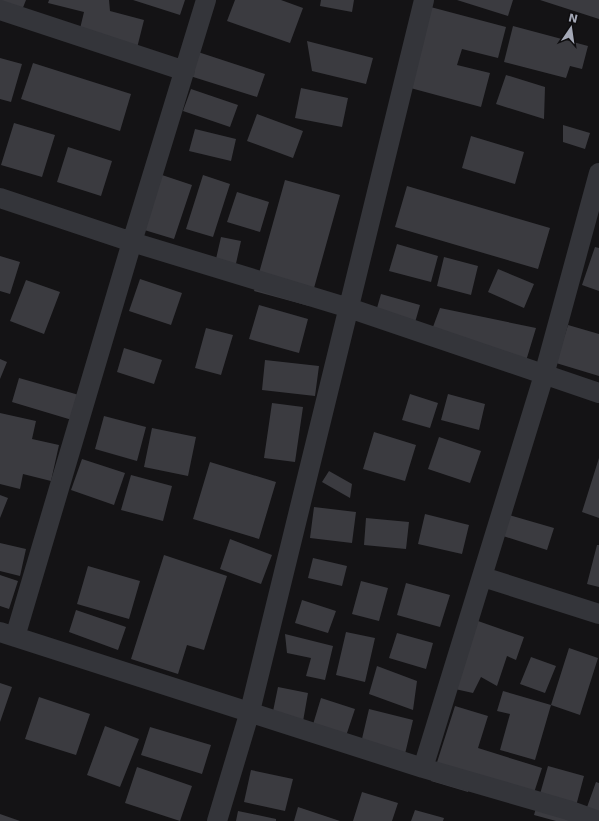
<svg xmlns="http://www.w3.org/2000/svg" width="599" height="821" viewBox="0 0 599 821" font-family="'DejaVu Sans',sans-serif">
<style>
.building{fill:#3b3b40}
.lines{fill:none;stroke-linecap:round;stroke-linejoin:round}
.minor{stroke:#34353a;stroke-width:20}
</style>
<rect width="100%" height="100%" fill="#141315"/>
<path class="building" d="M0,0h26l-6,15 -20,-7z
M49,0h60l1,11 34,9 -8,32 -58,-15 6,-25 -36,-9z
M133,0h52l-5,15z
M235,0h46l22,8 -13,35 -63,-22z
M321,0h33l-2,12 -32,-6z
M457,0h56l-5,16z
M540,0h59v19z
M423,5l83,22 -8,31 -36,-9 -5,16 33,8 -9,34 -78,-21z
M513,26l75,20 -6,23 -12,-3 -4,12 -62,-16z
M307,41l66,17 -7,26 -54,-13z
M198,52l67,22 -8,23 -67,-21z
M0,58l22,6 -11,38 -11,-3z
M33,63l98,31 -11,37 -99,-32z
M506,75l39,12 -1,32 -48,-15z
M301,88l47,10 -6,29 -47,-9z
M191,89l47,16 -8,22 -47,-16z
M257,114l46,17 -10,27 -46,-17z
M14,123l41,12 -13,42 -41,-12z
M563,125l27,8 -5,16 -22,-7z
M195,129l41,10 -5,22 -42,-10z
M471,136l53,16 -9,32 -53,-16z
M68,147l44,14 -11,35 -44,-14z
M159,174l33,11 -18,54 -33,-10z
M203,175l27,9 -17,53 -27,-8z
M285,180l55,15 -31,111 -55,-15z
M407,186l143,42 -12,41 -143,-42z
M237,192l32,10 -9,30 -33,-10z
M221,237l20,4 -8,36 -20,-5z
M397,244l41,12 -7,26 -42,-11z
M595,247l4,1v43l-17,-6z
M0,256l20,6 -10,32 -10,-3z
M444,257l34,9 -7,29 -34,-9z
M498,269l36,15 -10,24 -36,-16z
M140,279l42,14 -11,32 -42,-14z
M26,280l34,12 -16,42 -34,-13z
M381,294l39,11 -8,28 -39,-11z
M259,305l49,14 -9,34 -50,-14z
M440,308l96,20 -10,33 -96,-26z
M568,325l31,9v42l-43,-13z
M206,328l27,7 -12,40 -26,-7z
M124,348l38,12 -8,24 -37,-12z
M0,359l7,3 -7,17z
M265,360l54,6 -4,30 -53,-6z
M19,378l60,17 -7,25 -60,-18z
M410,394l28,9 -8,25 -28,-8z
M448,394l37,10 -6,26 -38,-10z
M272,403l31,4 -8,55 -31,-4z
M0,413l36,8 -4,18 27,6 -8,36 -28,-7 -3,15 -20,-5z
M104,416l42,11 -9,34 -42,-12z
M152,428l44,9 -8,39 -44,-9z
M374,432l42,13 -11,36 -42,-12z
M439,437l42,14 -11,32 -42,-14z
M599,458v60l-17,-6z
M82,459l43,14 -11,32 -43,-15z
M210,462l66,20 -17,57 -66,-20z
M329,471l23,13 -2,14 -28,-16z
M131,475l41,11 -9,35 -42,-11z
M0,495l8,3 -8,20z
M314,507l42,5 -4,31 -42,-5z
M425,514l44,11 -7,29 -44,-10z
M509,515l45,13 -7,22 -44,-14z
M366,518l43,4 -3,27 -42,-4z
M230,539l42,16 -11,29 -41,-15z
M0,543l26,6 -6,27 -20,-5z
M597,545h2v42l-12,-3z
M164,555l63,21 -23,74 -17,-5 -9,29 -47,-15z
M313,558l34,8 -5,20 -34,-8z
M88,566l52,15 -11,38 -52,-15z
M0,575l18,6 -9,28 -9,-3z
M361,581l27,7 -9,33 -27,-7z
M406,583l44,12 -10,32 -43,-12z
M302,600l34,11 -8,22 -33,-10z
M76,610l50,17 -8,23 -49,-18z
M478,621l46,16 -8,23 -9,-4 -10,30 -16,-9 -8,16 -18,-4z
M346,632l29,6 -10,44 -29,-7z
M397,633l36,10 -7,26 -37,-11z
M285,634l48,12 -8,34 -19,-4 5,-18 -24,-5z
M569,648l29,10 -18,57 -29,-10z
M531,657l25,9 -11,27 -25,-9z
M377,666l40,15 -4,29 -44,-16z
M0,683l12,4 -12,35z
M278,687l30,6 -6,34 -31,-6z
M503,691l48,14 -16,55 -35,-10 10,-36 -13,-3z
M39,697l51,17 -14,41 -51,-16z
M321,698l34,11 -14,42 -33,-10z
M455,706l33,10 -10,32 64,20 -10,31 -61,-19 -3,12 -37,-11z
M369,709l44,11 -8,34 -44,-11z
M105,726l34,13 -19,48 -33,-12z
M150,727l61,18 -9,29 -61,-19z
M548,766l36,10 -12,45h-16l-22,-6z
M137,767l55,19 -12,35 -55,-18z
M251,770l42,9 -8,32 -41,-9z
M596,782l3,1v32l-13,-5z
M362,792l36,11 -6,18h-39z
M298,807l42,14h-46z
M415,810l29,8 -1,3h-32z
M238,811l38,8v2h-40z
M0,814l20,7h-20z"/>
<g class="lines">
<path class="minor" d="M0,10l185,61
M0,198l132,44 217,66 250,85
M483,577l116,37
M0,632l423,136 145,42 31,11
M15,637l117,-395 74,-242
M423,768l121,-393 55,-202
M217,821l33,-110 174,-711"/>
</g>
<g transform="translate(571 28) rotate(13)" stroke="#0f0e10" stroke-width="3" paint-order="stroke">
<path d="M0-3L7 15L0 10L-7 15Z" fill="#a4a8b6"/>
<text y="-6" font-size="11" font-weight="bold" text-anchor="middle" fill="#a4a8b6">N</text>
</g>
</svg>
